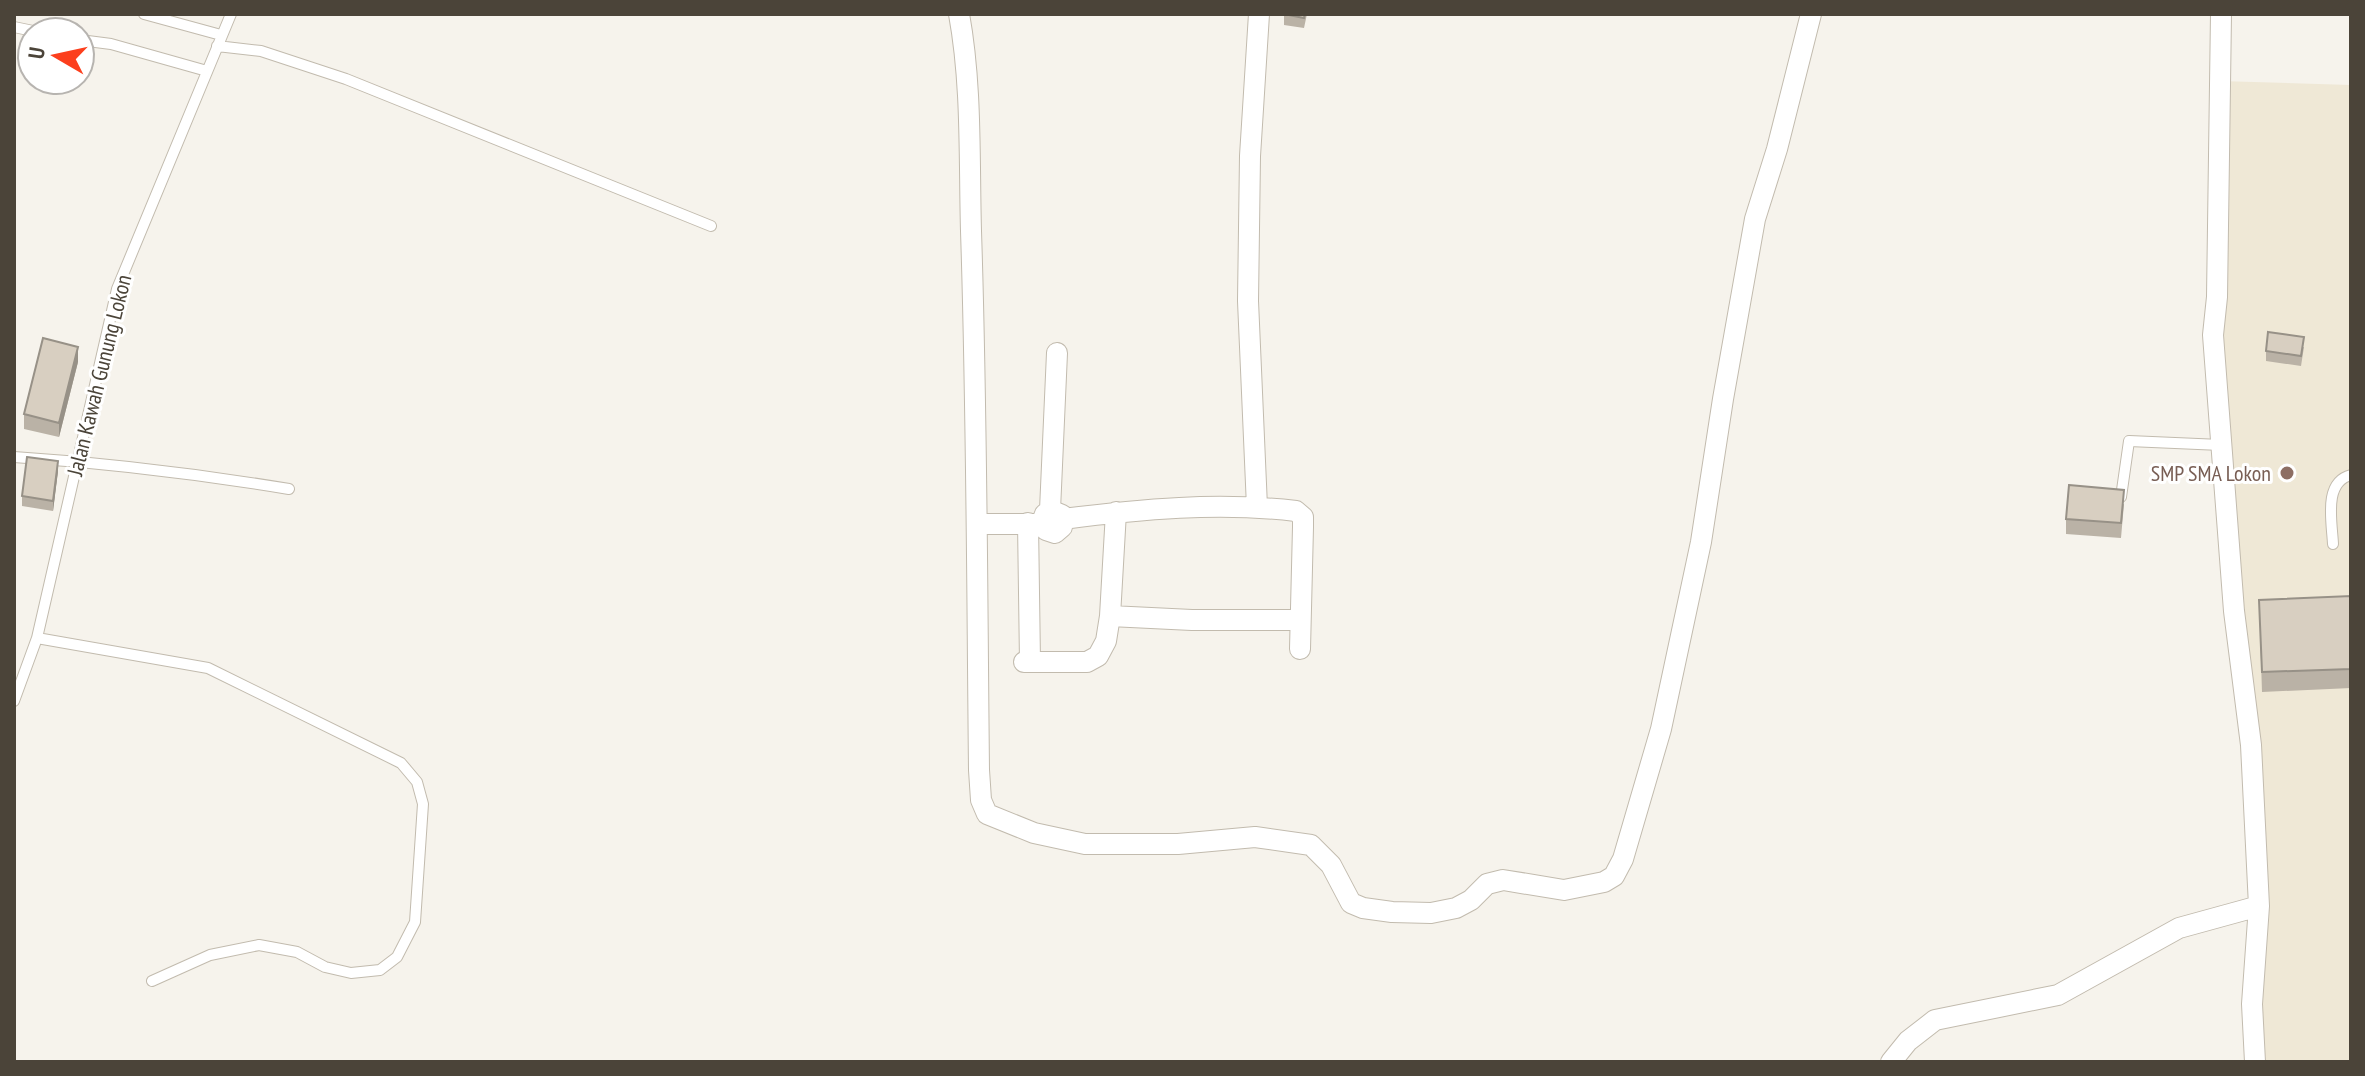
<svg xmlns="http://www.w3.org/2000/svg" width="2365" height="1076" viewBox="0 0 2365 1076" font-family="'PT Sans Narrow',sans-serif">
<style>
.education{fill:#efe8d6}
.lines{fill:none;stroke-linecap:round;stroke-linejoin:round}
.service-casing{stroke:#c2bbae;stroke-width:12}
.minor-casing{stroke:#c2bbae;stroke-width:22}
.service{stroke:#fff;stroke-width:10}
.minor{stroke:#fff;stroke-width:20}
.wall{fill:#bab2a6}
.shaded-wall{fill:#979187}
.building{fill:#d8cfc1;stroke:#979187;stroke-width:2}
.education-dot{fill:#8d6e63;stroke:#fff;stroke-width:3}
.labels{text-anchor:middle;stroke-width:6;stroke-linejoin:round;paint-order:stroke}
.street-label{font-size:22px;fill:#4b4439;stroke:#fff}
.education-label{font-size:22px;fill:#785e54;stroke:#fff;text-anchor:end}
</style>
<rect width="100%" height="100%" fill="#f6f3ec"/>
<path class="education" d="M2220,81l131,4v977h-93l1,-156 -46,-571z"/>
<g class="lines">
<defs>
<path id="service" d="M144,14l77,21
M14,27l24,5
M80,40l31,4 96,27
M217,46l44,5 85,28 365,147
M14,457c93,6 184,17 275,32
M2116,496l5,1 8,-56 92,4
M2333,544c-1,-22 -10,-62 18,-69
M37,638l171,30 193,95 16,19 6,22 -8,118 -18,35 -17,13 -29,3 -26,-6 -28,-15 -38,-7 -49,10 -58,26
M14,701l23,-63 80,-349 114,-275"/>
<path id="minor" d="M959,14c13,71 10,145 12,217 6,180 6,359 8,539l2,30 6,14 47,19 51,11h93l77,-7 56,8 20,20 20,38 12,5 29,4 39,1 25,-5 15,-8 16,-16 16,-4 61,10 40,-8 10,-6 9,-17 38,-130 40,-187 22,-143 32,-180 22,-70 34,-135
M2221,14l-4,283 -4,38 21,276 17,134 8,161 -7,98 3,58
M1257,507l-9,-206 2,-145 9,-142
M1050,510l7,-157
M1063,519l-1,8 -7,6 -9,-3 -5,-6 4,-10 5,-4 12,5 1,4c78,-10 155,-17 233,-8l7,6v10l-3,122
M1028,523l2,139
M979,524h59
M1110,616l82,4h107
M1024,662h63l11,-6 8,-15 4,-25 6,-104
M1891,1062l17,-21 27,-21 123,-25 121,-67 80,-22"/>
</defs>
<use href="#service" class="service-casing"/>
<use href="#minor" class="minor-casing"/>
<use href="#service" class="service"/>
<use href="#minor" class="minor"/>
</g>
<path class="wall" d="M1284,14h23l-3,14 -20,-3z
M2304,347l-3,19 -35,-5v-10z
M78,362l-19,75 -35,-8v-15z
M58,471l-5,40 -31,-5v-10z
M2124,504l-3,34 -55,-4v-15z
M2351,596v92l-89,4 -3,-92z"/>
<path class="shaded-wall" d="M78,347v15l-19,75v-14z
M58,461v10l-5,40v-10z"/>
<path class="building" d="M1284,14h21l-1,4z
M2268,332l36,5 -3,19 -35,-5z
M43,338l35,9 -19,76 -35,-9z
M27,457l31,4 -5,40 -31,-5z
M2069,485l55,5 -3,33 -55,-4z
M2351,596v73l-89,3 -3,-72z"/>
<circle class="education-dot" cx="2287" cy="473" r="8"/>
<g class="labels">
<g class="street-label">
<text transform="translate(99 375) rotate(-76)" y="8">Jalan Kawah Gunung Lokon</text>
</g>
<g class="education-label">
<text x="2271" y="481">SMP SMA Lokon</text>
</g>
</g>
<rect width="2365" height="1076" fill="none" stroke="#4b4439" stroke-width="32"/>
<g transform="translate(56 56) rotate(279)"><circle r="38" fill="#ffffff" stroke="#b7b4b0" stroke-width="2"/>
<path d="M0-6L14 30L0 20L-14 30Z" fill="#fc3f1d"/>
<text y="-12" font-size="22" font-weight="bold" text-anchor="middle" fill="#4b4439">U</text>
</g>
</svg>
